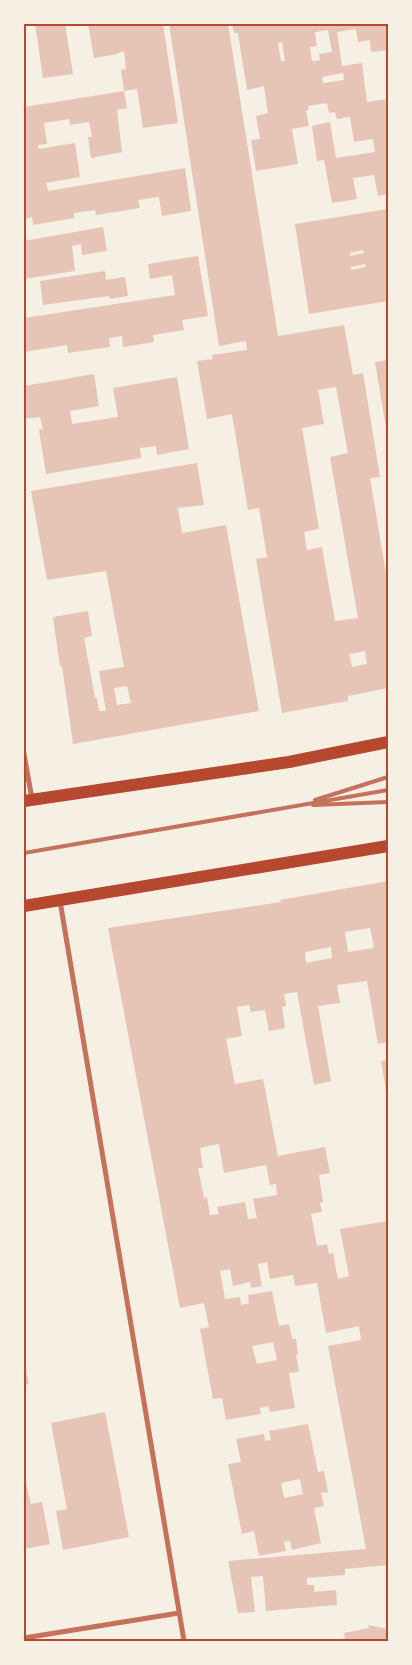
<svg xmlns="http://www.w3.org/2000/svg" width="412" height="1665" viewBox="0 0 412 1665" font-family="Commissioner,sans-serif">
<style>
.building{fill:#e6c5b7;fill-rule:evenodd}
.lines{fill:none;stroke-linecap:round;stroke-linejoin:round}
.service{stroke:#c5725c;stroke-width:4}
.minor{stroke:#c5725c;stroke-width:5}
.primary{stroke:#b5482f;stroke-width:12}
.neatline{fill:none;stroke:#b5482f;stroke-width:2}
</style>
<rect width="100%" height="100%" fill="#f6efe4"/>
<path class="building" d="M35,24h30l8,50 -30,4z
M88,24h75l15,99 -35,5 -6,-39 -13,2 -3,-21 5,-1 -2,-18 -6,2v1l-24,4z
M169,24h59l50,312 66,-11 9,50 10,-2 17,104 -10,1 18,108v102l-40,8v5l-66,12 -26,-154 11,-2 -8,-49 -11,2 -16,-96 -25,5 -10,-58 16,-2 -1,-4 35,-5 -1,-9 -27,5zM336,387l12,66 -18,4 28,161 -23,3 -13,-74 -15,3 -3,-18 15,-3 -17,-101 22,-4 -6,-34zM365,651l2,13 -15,3 -3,-13z
M232,24h43v1l113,-1v26l-17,2 -1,-12 -12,2 -2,-13 -19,3 5,34 20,-3 5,39 21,-3v95l-10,2 -4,-21 -21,3 4,21 -25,4 -8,-43 -7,1 -5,-35 18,-4 6,36 39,-6 -2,-13 -19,3 -4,-25 -13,2 -2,-7 -6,1 -2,-10 -19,3 1,3 -3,2 3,15 -17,3 6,35 -42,7 -5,-31 9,-1 -4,-23 12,-3 -4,-27 -17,4 -9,-57h-4zM328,30l4,22 -13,2 1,6 -8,1 -2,-14 7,-1 -2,-14zM282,42l3,19h-4l-3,-18zM343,73l1,7 -21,3 -1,-6z
M124,91l3,17 -10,2 5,42 -31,6 -3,-21h4l-3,-15 -19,3 -1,-6 -25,4 3,21 -9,1 1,4 36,-6 5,34 -34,6 2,8 137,-23 6,43 -29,5 -3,-19 -21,3 2,8 -44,7 -1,-5 -21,3v5l-41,7 -1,-8 -8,2v-112z
M388,209v92l-79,13 -14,-90zM363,250l1,3 -14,3v-3zM365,264l1,3 -15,3v-3z
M103,227l4,24 -25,4 -1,-11 -9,2 3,25 -51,8v-38z
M198,256l10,60 -26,4 2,10 -31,5 1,7 -31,5 -1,-11 -13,2 1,9 -42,6 -1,-8 -43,7v-34l151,-23 -3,-20 -22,4 -2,-15z
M105,271l1,9 19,-3 3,19 -18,3 -1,-3 -66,9 -3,-24z
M388,360v74h-1l-12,-72z
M94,374l5,32 -29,5 2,13 46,-7 -5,-29 64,-11 12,72 -32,6 -1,-9 -16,2 1,10 -95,16 -7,-44 4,-1 -3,-12 -16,2v-33z
M197,463l7,42 -26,3 4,25 44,-8 33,186 -186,33 -11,-78 -2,1 -7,-50 35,-6 4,25 -8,2 11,60h2l2,13h7l-7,-40 25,-4 -18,-96 -59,9 -16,-89zM127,686l4,17 -14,2 -3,-17z
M388,881v161l-10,2 -11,-63 -30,4 3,18 -22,3 13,75 -17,4 -17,-93 -13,2 2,12 -4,1 3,21 -16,3 -4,-21 -14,2 -2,-7 -12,2 5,29 -16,3 9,45 28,-5 15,77 47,-9 5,26 -11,2 4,27 -3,1 2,9 -11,2 6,32 10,-2 2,10 4,-1 5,26 11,-3 -9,-47 48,-8v344l-43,4v6l-38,3v7h7v7l22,-2 1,15 -71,6 -3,-35 -12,1 4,35 -17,1 -10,-52 138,-12 -38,-203 33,-6 -2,-14 -33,7 -9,-50 -22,3 -2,-11 -23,4 -3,-17 -9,2 4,22 -11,2 -1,-6 -17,4 -3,-17 -10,2 5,28 15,-2 1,8 8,-2 -1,-8 24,-4 7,35 10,-2 3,15h4l2,16h-2l3,17 -10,1 6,35 -25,4 -2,-6 -8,2 1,6 -35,6 -4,-22 -9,1 -13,-70 9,-2 -5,-24 -24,5 -72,-380 173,-26 -1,-2zM370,928l4,20 -26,4 -3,-20zM331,947l1,11 -26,5 -1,-11zM219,1144l5,29 42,-8 4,20 6,-1 1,11 -24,4 4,19 -9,1 -3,-17 -28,5 2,7 -9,1 -3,-18 -3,1 -6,-30h5l-3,-20zM273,1342l4,18 -20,4 -5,-18z
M388,1060v36h-1l-6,-35z
M24,1361l5,23 -5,1z
M105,1412l24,125 -66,13 -7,-39 11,-2 -16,-86z
M308,1424l10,48 6,-1 4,21 -7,1 3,13 -10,2 7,35 -29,7 -2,-9 -6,1 2,9 -27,5 -5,-25 -12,3 -14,-70 13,-2 -5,-23 28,-5 1,7 6,-1 -2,-9zM300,1479l3,15 -19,4 -3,-15z
M24,1474l7,30 11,-2 8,42 -26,5z
M368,1625l20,4v12h-57l14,-3 -1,-5 25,-5z"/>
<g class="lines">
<path class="service" d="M315,800l73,-23
M313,805l75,-3
M24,853l364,-63"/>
<path class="minor" d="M24,754l8,45
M60,901l124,740
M24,1638l155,-25"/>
<path class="primary" d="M24,801l265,-39 99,-20
M24,906l364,-60"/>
</g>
<rect width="412" height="1665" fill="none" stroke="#f6efe4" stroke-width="50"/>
<rect x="25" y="25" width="362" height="1615" class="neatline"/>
</svg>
